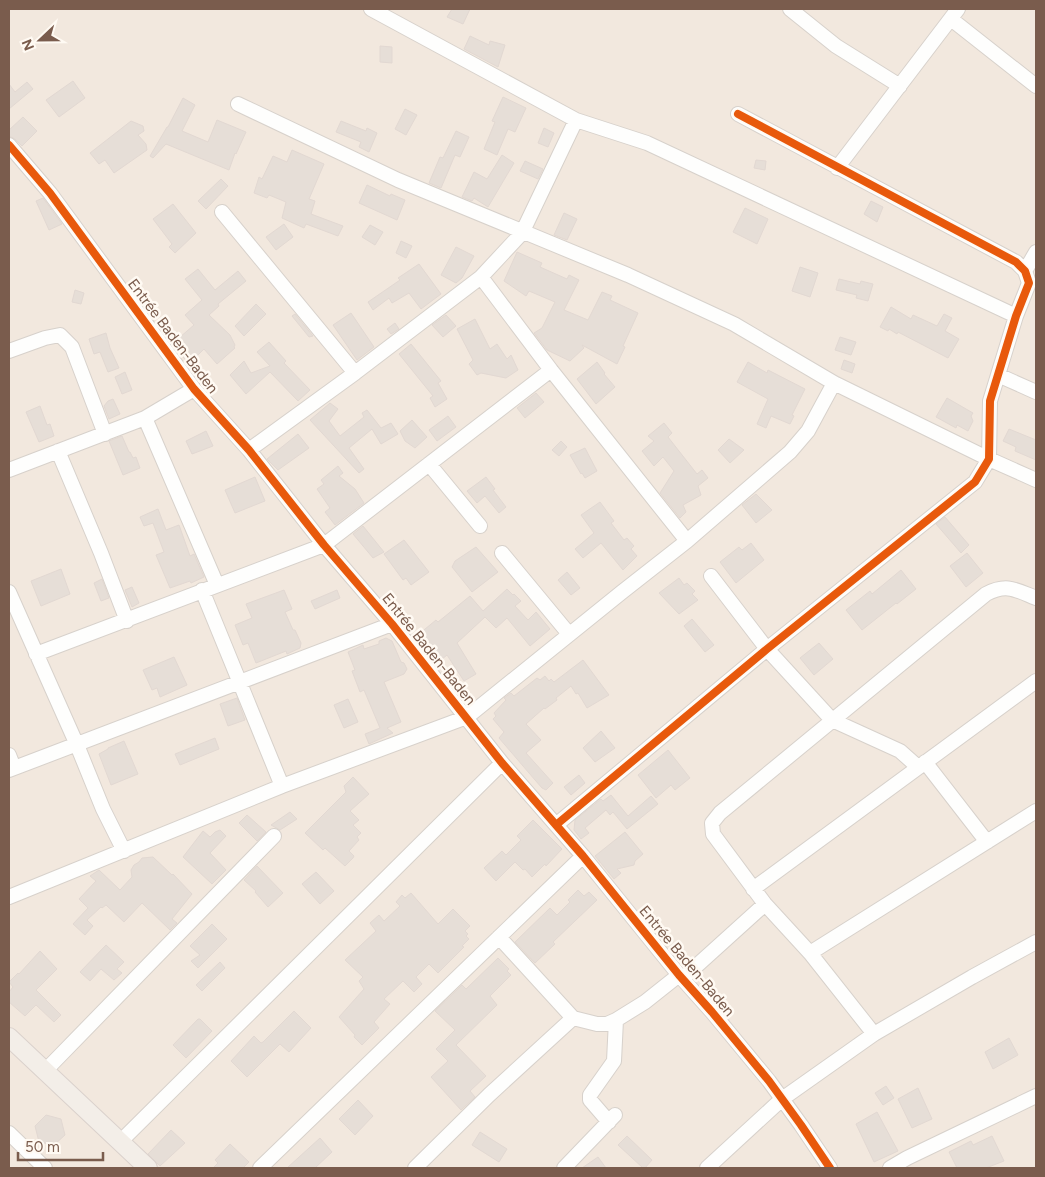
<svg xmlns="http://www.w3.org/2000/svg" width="1045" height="1177" viewBox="0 0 1045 1177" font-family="Figtree,sans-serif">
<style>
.residential{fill:#f2e8de}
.building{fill:#e6ded7;stroke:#e2d8d2}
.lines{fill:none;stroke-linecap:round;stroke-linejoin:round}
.minor-casing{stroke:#d7d1cb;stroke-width:16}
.major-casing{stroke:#dad1cc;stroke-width:20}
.minor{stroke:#fefefd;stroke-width:14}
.major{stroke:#f3eee8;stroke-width:18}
.cycleway-casing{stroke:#fffaf3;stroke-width:11}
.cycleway{stroke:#e8590c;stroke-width:8}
.labels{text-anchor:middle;stroke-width:5;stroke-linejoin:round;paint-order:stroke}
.street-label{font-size:15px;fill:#7a5c4d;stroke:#fffaf3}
</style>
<rect width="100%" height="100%" fill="#f9f5f0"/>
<path class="residential" d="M9,9h1027v1159h-1027z"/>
<path class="building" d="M452,9h18l-7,15 -16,-7z
M470,36l19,9 1,-4 15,4 -7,22 -34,-18z
M380,46l12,1v16l-12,-1z
M73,81l12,17 -26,19 -13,-17z
M27,82l6,7 -24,20v-25l6,8z
M503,97l23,11 -11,24 -7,-3 -11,26 -13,-6 11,-27 -3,-1z
M183,98l12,7 -13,26 26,11 9,-22 29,12 -10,22 -1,-1 -6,17 -63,-26 -13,14 -3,-2 17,-29h1z
M405,109l12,6 -11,20 -11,-6z
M23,117l14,14 -15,15 -7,-7 -6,-3v-6z
M131,121l12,5 1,5 -6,4 8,9 1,6 -33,23 -9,-13 -6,4 -9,-11z
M341,121l25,10 1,-3 10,5 -8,19 -10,-5 2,-5 -25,-10z
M544,128l10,5 -6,14 -10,-4z
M456,131l13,6 -9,20 -5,-2 -14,33 -12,-5 11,-26 3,1z
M292,150l32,14 -15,35 6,2 -4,13 32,12 -5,10 -32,-12 -2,4 -22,-10 4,-16 -17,-7 -2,3 -13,-5 5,-16 3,2 11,-23 14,6z
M502,155l12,8 -26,44 -14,-9 -2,3 -10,-4 12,-25 13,7z
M756,160l10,1 -1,9 -11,-2z
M525,161l18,8 -5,10 -18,-8z
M221,179l7,7 -22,23 -8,-8z
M367,185l23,11 1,-2 14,6 -8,20 -38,-17z
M43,198l19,26 -13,6 -13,-29z
M871,201l12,6 -6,15 -13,-8z
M173,204l23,29 -21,20 -6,-6 3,-3 -19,-25z
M745,208l23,11 -11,25 -24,-12z
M564,213l13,6 -10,21 -13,-5z
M284,224l9,13 -17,13 -10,-13z
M370,225l13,7 -8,13 -13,-8z
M401,241l11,5 -6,12 -10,-5z
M456,247l18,9 -12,22 -6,5 -15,-8z
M517,252l25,11 -2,4 27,12 2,-4 10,5 -15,30 24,10 14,-28 10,4 -2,4 28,13 -15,33 2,1 -8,17 -35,-19 2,3 -14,13 -23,-11 -13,-17 8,-5 13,-26 -26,-11 -3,5 -22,-15z
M419,264l22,30 -20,15 -12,-16 -17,10 -3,-5 -16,12 -5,-8 32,-22 -2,-2z
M800,267l18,6 -8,24 -18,-6z
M198,269l17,21 23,-19 8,10 -28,23 1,2 -10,9 21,20 5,10 -1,2 1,1 -18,16 -13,-15 -15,15 -17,-20 22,-19 -9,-10 17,-15 -17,-21z
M839,279l21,5 1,-3 12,3 -5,17 -12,-3 1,-3 -21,-5z
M75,290l9,3 -3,11 -9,-2z
M256,304l10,10 -22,22 -9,-10z
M891,307l20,12 2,-4 24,11 7,-12 8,4 -7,13 14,8 -11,19 -50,-26 -1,2 -8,-5 -1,2 -8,-4z
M351,313l23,34 -17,13 -24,-35z
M295,314l18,22 -4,1 -17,-21z
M446,315l10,11 -13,11 -11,-12z
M475,319l15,30 7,-5 10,15 4,-4 7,15 -12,8 -25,-5 -4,2 -8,-11 4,-4 -16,-31z
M395,323l4,6 -8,5 -4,-5z
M106,333l4,15 9,20 -11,4 -8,-20 -6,2 -5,-15z
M840,337l16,5 -5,13 -16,-5z
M269,342l17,19 -2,2 26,27 -12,11 -28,-29 -24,22 -16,-19 14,-14 7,12 19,-7 -13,-14z
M411,344l30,37 -3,2 9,16 -12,8 -5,-9 3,-2 -34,-42z
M844,360l11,4 -3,9 -11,-4z
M597,362l8,11 -1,1 11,13 -19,17 -19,-25z
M748,362l19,11 1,-3 37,19 -13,26 2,1 -4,8 -19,-8 -5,12 -9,-4 11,-25 -31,-17z
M125,372l7,18 -10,4 -7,-17z
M536,393l8,9 -19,16 -8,-10z
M947,398l26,15 -2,3 2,5 -5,10 -11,-6 -1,3 -20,-11z
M113,399l7,15 -11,5 -5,-13 4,-5z
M330,403l8,6 -9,12 11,15 24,-19 -2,-4 5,-3 14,18 10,-5 7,11 -17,10 -9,-15 -23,19 15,21 -5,4 -49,-53z
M40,406l7,19 3,-1 4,12 -15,6 -13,-30z
M448,416l8,11 -19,14 -8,-11z
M412,420l15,17 -12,11 -10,-7 -5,-10z
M664,423l8,10 -4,4 29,37 5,-4 6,8 -10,8 3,9 -18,10 3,7 -6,6 -20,-25 14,-22 -11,-14 -9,9 -12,-15 12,-10 -6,-5z
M1009,429l27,11v20l-21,-9 1,-4 -13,-6z
M206,431l7,15 -21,8 -6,-13z
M298,434l11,14 -31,22 -11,-11z
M122,436l7,16h1l3,6 3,-1 4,11 -17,7 -14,-34z
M729,439l15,11 -14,13 -12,-13z
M561,441l6,6 -8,9 -7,-6z
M585,448l12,23 -12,7 -3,-5 -1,1 -11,-19z
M338,466l5,7 -4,3 16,13 9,14 -29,22 -10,-13 5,-4 -13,-19 7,-5 -3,-4z
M255,477l10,24 -30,12 -10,-23z
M486,477l9,12 -2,1 13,17 -7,6 -14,-17 -8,7 -10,-12z
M756,494l16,16 -16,13 -14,-18z
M600,502l14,19 -3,2 13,17 3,-2 7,8 -3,3 6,7 -14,14 -22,-27 -18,15 -8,-9 19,-16 -13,-18z
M158,509l8,21 13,-5 11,31 4,-2 10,23 -13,6 -1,-2 -20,7 -14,-33 8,-3 -11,-29 -9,3 -4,-9z
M945,517l24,28 -8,8 -25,-29z
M363,526l21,26 -11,6 -20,-24z
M404,540l25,32 -18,13 -5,-7 -3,2 -19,-26z
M751,543l13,17 -28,23 -16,-21 19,-15 3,3z
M476,547l22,25 -26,20 -20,-25 3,-6z
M967,553l16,20 -17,14 -16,-21z
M61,569l9,25 -29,12 -10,-25z
M901,570l15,19 -19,15 -1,-1 -34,27 -16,-20 24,-19 2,3z
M567,572l13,16 -9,7 -13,-15z
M679,578l5,7 3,-2 8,8 -3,3 6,6 -19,14 -20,-21z
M102,579l7,19 -8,3 -7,-18z
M132,587l7,16 -7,4 -7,-17z
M507,589l6,6 1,-1 7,7 -6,5 13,14 8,-8 14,17 -20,17 -23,-28 -11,10 -11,-11 -28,26 19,31 -12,7 -17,-26 -6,5 -22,-26 17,-14 2,2 32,-26 13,15z
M284,590l8,19 -7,3 8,18h2l6,13 -1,5 -13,6 -1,-3 -30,12 -8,-20 -5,2 -8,-20 17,-7 -6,-14z
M337,590l3,8 -25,11 -4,-8z
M692,619l22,26 -9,7 -21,-26z
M386,638l6,3 9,21 3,1 3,6 -3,5 -20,8 17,40 -14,6 6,5 -24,11 -4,-10 15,-6 -16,-38 -4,2 -8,-21 3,-1 -7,-18 15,-7 1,4 15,-5v-3z
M819,643l14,16 -19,16 -14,-17z
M174,657l13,28 -27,12 -3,-9 -5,2 -9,-20z
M583,660l26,35 -22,13 -9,-15 -2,1 -5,-8 -15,12 1,2 -12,9 -1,-1 -18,16 15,16 -15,13 27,30 -7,7 -4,-2 -7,-8 -36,-42 5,-6 -11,-13 3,-3 -2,-3 12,-13 -2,-2 7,-5 3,3 23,-18 3,2 5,-4 4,5 2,-2 3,3z
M237,698l8,22 -17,6 -8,-22z
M348,699l10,23 -14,6 -10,-23z
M601,731l14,17 -20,14 -12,-14z
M215,738l4,11 -39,16 -5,-11z
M124,741l14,33 -27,11 -12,-31 9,-5v-1z
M668,750l22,28 -15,12 -4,-5 -15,13 -18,-23z
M579,775l6,8 -14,12 -7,-8z
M353,777l16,17 -19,17 9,9 -6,5 8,8 -4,4 2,3 -10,11 5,5 -1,2 -8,8 -20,-18 -2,2 -18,-17 41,-41 -2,-6z
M611,795l17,21 23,-20 7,8 -31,25 -14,-17 -3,3 -4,-5 -21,18 4,5 -8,6 -7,-9 1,-10 26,-21 2,2z
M290,812l7,7 -17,11 -9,-5z
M247,815l19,17 -9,9 -18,-18z
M533,820l29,29 -16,17 -1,-2 -13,13 -7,-8 -2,1 -8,-8 -19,19 -12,-13 18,-17 4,4 15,-15 -4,-4z
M220,830l6,6 -16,17 16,17 -14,14 -29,-27 20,-26 7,6 5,-5z
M625,832l18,22 -8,7 -1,4 -17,4 4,4 -7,6 -19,-23z
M153,857l19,18 1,-1 19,20 -20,25 5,4 -7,7 -28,-27 -18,19 -18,-17 -4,3 -1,-1 -14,13 6,6 -8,9 -12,-11 15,-16 -9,-9 17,-18 -6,-5 9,-6 21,20 12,-13 -1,-7 3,-5 5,-3 3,-4z
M257,866l26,27 -15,14 -13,-15 1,-1 -12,-11z
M316,872l18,19 -14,13 -18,-20z
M578,890l6,6 5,-4 8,8 -44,42 2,2 -20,19 -20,-21 35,-34 7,7 13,-13 -2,-2z
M411,893l27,31 15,-15 17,17 -5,5 3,3 -2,2 3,3 -7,7 2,1 -26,26 -9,-9 -13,13 6,7 -8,8 -11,-11 -19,18 6,5 -16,18 5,6 -17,17 -8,-8 1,-2 -16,-18 25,-28 -5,-8 4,-4 -18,-17 31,-29 -6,-8 9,-8 5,6 16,-15 -4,-4 6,-7 3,3z
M212,924l15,15 -29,29 -7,-7 9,-6 -10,-9z
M106,945l18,17 -7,7 5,4 -8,7 -13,-11 -11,12 -10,-9z
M40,951l17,18 -21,21 25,25 -7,7 -18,-17 -11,11 -16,-14v-10l4,-5 -4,-5 9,-9 1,1z
M498,958l11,11 -2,2 4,4 -21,21 7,9 -41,40 30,31 -16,15 5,6 -14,13 -30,-33 17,-16 -12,-12 19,-19 -20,-19 27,-26 4,4z
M220,962l5,6 -23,23 -6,-6z
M294,1011l17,17 -22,24 -9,-8 -33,33 -16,-16 23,-25 7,7 2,-1z
M198,1019h2l12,12 -26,27 -13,-13z
M1009,1038l9,17 -25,14 -8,-17z
M886,1086l8,12 -11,7 -8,-12z
M918,1088l14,31 -20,9 -14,-29z
M358,1100l15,16 -18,19 -16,-16z
M877,1112l21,39 -24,11 -18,-38z
M46,1115l15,4 4,16 -11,10 -15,-3 -4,-16z
M171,1130l14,13 -25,23 -12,-12z
M480,1132l27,17 -8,13 -27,-17z
M627,1136l25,24 -7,8h-2l-25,-23z
M992,1136l12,25 -18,7h-29l-8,-16 22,-11 2,4z
M320,1138l12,14 -17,16h-28z
M230,1144l19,18 -6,6h-30l5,-5 -3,-3z
M598,1157l8,11h-24z"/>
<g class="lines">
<defs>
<path id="minor" d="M371,9l205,111 71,23 369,173
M790,9l46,37 64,40
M951,19l85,67
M238,104l160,76 230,95 106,49 100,59 155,76 47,21
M9,145l41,48 144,196 55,61 75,95 68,79 110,139 81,93 96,119 33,37 57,69 32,44 29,43
M837,168l121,-159
M222,212l133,161
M1025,271l11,-19
M481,277l70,93 136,171
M9,351l36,-13 15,-3 12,12 33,87
M998,375l38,17
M145,418l72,167
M249,450l106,-77 126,-96 41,-44 54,-113
M58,451l43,102 26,68
M429,464l51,62
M9,470l136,-52 49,-29
M502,553l67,81
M711,576l56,73 65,71 68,31 18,16
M202,590l80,196
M9,592l68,153 26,64 21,42
M36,654l288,-109 227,-175
M9,755l5,13
M925,762l62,80
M9,770l383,-146
M556,825l211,-176 208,-167 14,-23 1,-58 26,-85 13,-33 -4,-12 -9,-9 -278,-148
M753,889l283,-208
M9,897l273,-111 185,-69 155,-125 65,-51 103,-89 18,-21 26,-48
M499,937l74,81 24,6h10l9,-4 29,-18 34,-27
M810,953l226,-142
M682,979l83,-75
M874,1034l-64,-81 -45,-49 -52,-70 -1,-11 8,-10 266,-219c21,-11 30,-4 50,4
M44,1072l230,-236
M609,1122l-19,-22v-5l24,-34 2,-41
M9,1133l36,35
M120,1142l382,-379
M260,1168l323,-312
M415,1168l74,-73 84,-77
M564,1168l51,-53
M707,1168l75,-69 92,-65 98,-57 64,-35
M890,1168l17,-10 129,-62"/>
<path id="major" d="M9,1037l139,131"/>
</defs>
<use href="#minor" class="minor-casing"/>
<use href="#major" class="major-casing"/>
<use href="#minor" class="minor"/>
<use href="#major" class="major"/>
<defs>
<path id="cycleway" d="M9,145l41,48 144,196 55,61 75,95 68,79 110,139 81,93 96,119 33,37 57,69 32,44 29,43
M556,825l211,-176 208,-167 14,-23 1,-58 26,-85 13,-33 -4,-12 -9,-9 -278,-148"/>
</defs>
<use href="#cycleway" class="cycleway-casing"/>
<use href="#cycleway" class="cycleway"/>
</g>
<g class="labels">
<g class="street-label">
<text transform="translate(173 336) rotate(53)" y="5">Entrée Baden-Baden</text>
<text transform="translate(429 649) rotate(51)" y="5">Entrée Baden-Baden</text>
<text transform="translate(687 961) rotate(50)" y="5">Entrée Baden-Baden</text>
</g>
</g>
<rect width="1045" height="1177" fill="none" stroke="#7a5c4d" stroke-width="20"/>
<g transform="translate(40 40) rotate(248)" stroke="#fffaf3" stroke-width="4" paint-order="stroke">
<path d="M0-4L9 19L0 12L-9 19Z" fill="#7a5c4d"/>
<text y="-8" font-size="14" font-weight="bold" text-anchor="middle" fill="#7a5c4d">N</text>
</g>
<path d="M18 1152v8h85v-8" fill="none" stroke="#7a5c4d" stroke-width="2.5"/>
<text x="25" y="1152" font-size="15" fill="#7a5c4d" stroke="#fffaf3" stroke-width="4" paint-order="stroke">50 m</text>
</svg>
